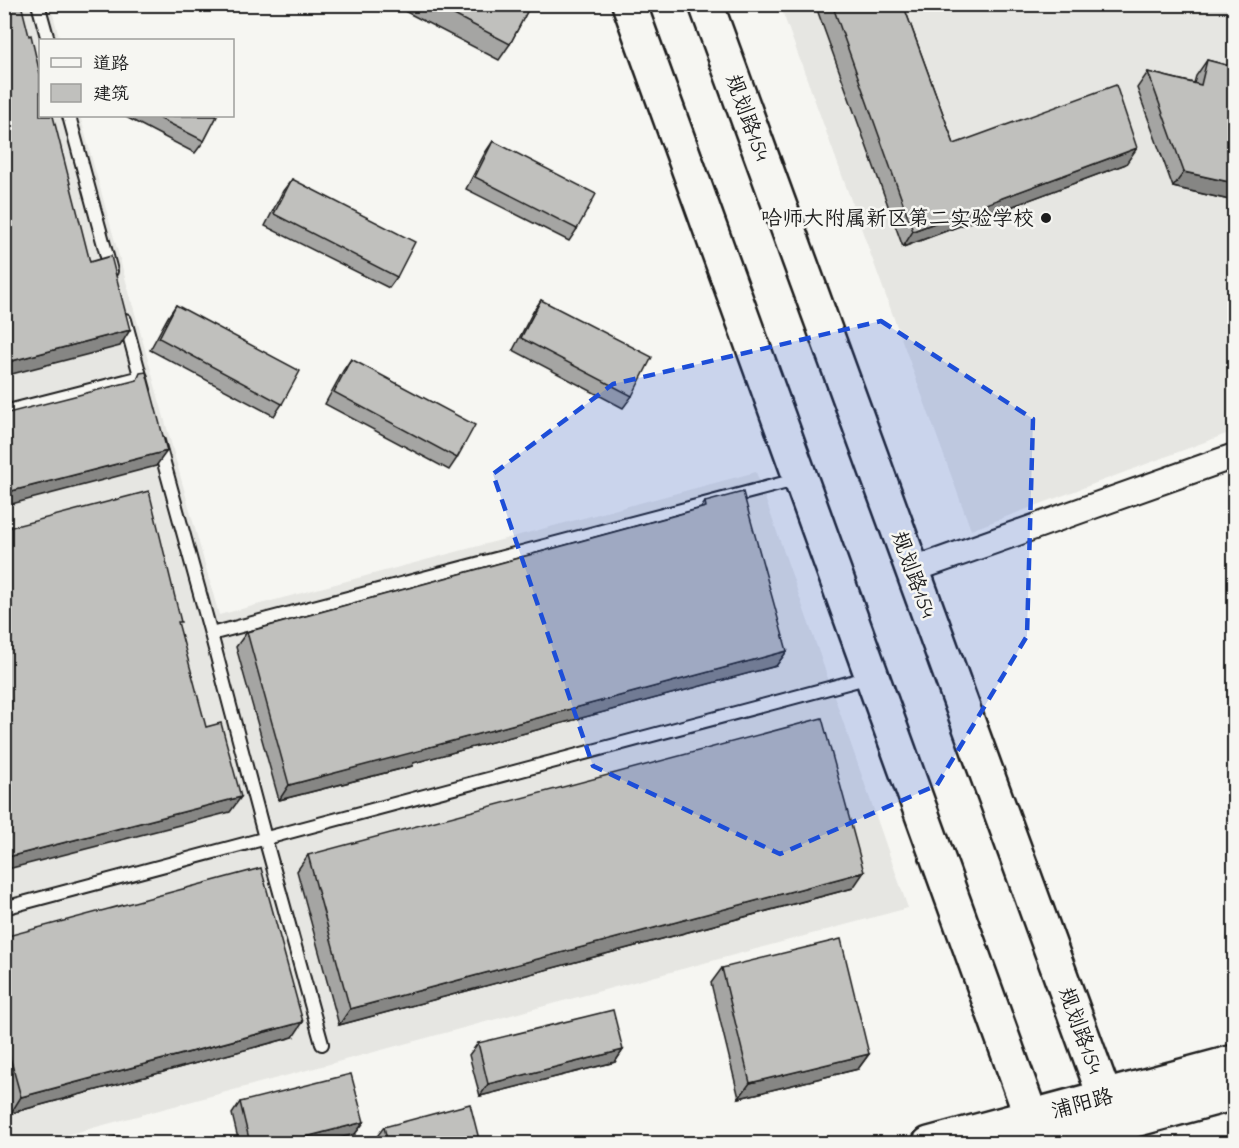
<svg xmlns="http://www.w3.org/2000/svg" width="1239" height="1148" viewBox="0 0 1239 1148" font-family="'Indie Flower','LXGW WenKai TC',sans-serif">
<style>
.built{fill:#e6e6e2}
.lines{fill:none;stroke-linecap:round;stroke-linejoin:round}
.lane-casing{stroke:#1c1c1c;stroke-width:16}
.street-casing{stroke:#1c1c1c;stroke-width:28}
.secondary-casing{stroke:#1c1c1c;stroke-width:38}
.lane{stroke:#f6f6f2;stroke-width:12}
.street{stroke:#f6f6f2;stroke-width:24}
.secondary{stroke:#f6f6f2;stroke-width:33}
.wall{fill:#a5a5a3;stroke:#1c1c1c;stroke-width:1.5}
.shaded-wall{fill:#868684;stroke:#1c1c1c;stroke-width:1.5}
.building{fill:#c0c0bd;stroke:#1c1c1c;stroke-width:1.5}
.marked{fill:#1d4ed8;fill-opacity:0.2;stroke:#1d4ed8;stroke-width:4.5;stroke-dasharray:12 8;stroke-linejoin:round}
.poi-dot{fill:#1c1c1c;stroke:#f6f6f2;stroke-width:2}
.labels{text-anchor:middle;stroke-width:5;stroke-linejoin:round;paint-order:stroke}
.street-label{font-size:21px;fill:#1c1c1c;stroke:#f6f6f2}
.poi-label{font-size:21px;fill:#1c1c1c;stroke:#f6f6f2;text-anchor:end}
</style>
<rect width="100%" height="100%" fill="#f6f6f2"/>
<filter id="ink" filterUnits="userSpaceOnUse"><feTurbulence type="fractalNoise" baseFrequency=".0167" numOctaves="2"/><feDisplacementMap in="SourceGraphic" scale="12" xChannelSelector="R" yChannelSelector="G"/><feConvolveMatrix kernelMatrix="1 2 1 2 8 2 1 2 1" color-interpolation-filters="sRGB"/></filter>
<g filter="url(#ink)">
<path class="built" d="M50,4l10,36h-20v76h40l139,499 537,-143 152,436 -871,235 -32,1 -1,-1139z
M780,5h454v426l-263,99z"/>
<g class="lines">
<defs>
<path id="lane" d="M38,4l10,36
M69,116l42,155
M125,320l19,70
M4,412l137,-35
M158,441l53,193
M4,908l866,-231
M322,1044l-57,-206 -54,-204 588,-155"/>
<path id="street" d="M913,570l321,-114"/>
<path id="secondary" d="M629,4l412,1140
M706,4l416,1140
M929,1144l305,-82
M1046,1144l188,-51"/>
</defs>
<use href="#lane" class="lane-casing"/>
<use href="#street" class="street-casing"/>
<use href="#secondary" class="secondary-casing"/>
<use href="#lane" class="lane"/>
<use href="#street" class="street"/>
<use href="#secondary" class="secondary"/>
</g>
<path class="wall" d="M391,4h140l-21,40 -11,16z
M815,4h88l51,140 172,20 -223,83z
M1207,60l27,7v134l-61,-14 -36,-99 11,-16 46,11 2,-7z
M124,116h93l-13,25 -9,12z
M493,141l84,88 -8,12 -103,-52 19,-36z
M292,179l105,98 -8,11 -124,-62 18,-35z
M541,300l91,96 -9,12 -110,-58 20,-38z
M176,305l106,99 -8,12 -124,-66 18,-33z
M351,359l106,99 -8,12 -124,-66 18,-33z
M705,502l82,149 -11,15 -363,97 -1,3 -133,34 -43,-153 11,-15 454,-124z
M308,855l545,33 -514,137 -42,-154z
M4,937l289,100 -282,76 -7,-22z
M722,968l147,86 -11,15 -119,29 -28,-115z
M478,1043l145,7 -8,12 -135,34 -11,-41z
M240,1102l124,20 -9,12 -35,9h-81l-7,-29z
M384,1127l96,16h-103l-2,-4z"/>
<path class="shaded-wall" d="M1137,148l-11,16 -223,83 10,-16z
M1184,172l50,11v18l-61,-14z
M130,330l-10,16 -116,30v-13z
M167,451l-11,15 -152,40v-13z
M787,651l-11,15 -363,97 -1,3 -133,34 10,-15 133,-36z
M241,797l-11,15 -226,58v-12z
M864,872l-11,16 -514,137 11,-16z
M303,1022l-10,15 -282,76 10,-16z
M623,1050l-8,12 -135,34 8,-12z
M869,1054l-11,15 -119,29 11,-15z
M364,1122l-9,12 -35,9h-38z"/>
<path class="building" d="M4,4h17l8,32 2,-1 9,39v42h13l37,146 21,-6 19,74 -126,33z
M433,4h98l-21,40z
M832,4h71l51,140 162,-59 21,63 -224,83z
M1207,60l27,7v116l-50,-11 -36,-100 53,13z
M155,116h62l-13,25z
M493,141l103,53 -19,35 -102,-52z
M292,179l123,63 -18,35 -123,-63z
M541,300l111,57 -20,39 -111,-58z
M176,305l124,66 -18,33 -123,-66z
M351,359l124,66 -18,33 -123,-66z
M146,372l21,79 -163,42v-79l133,-34 3,-7z
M149,491l32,131h-3l28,105 15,-4 20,74 -237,61v-329z
M743,492l44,159 -365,98v1l-133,35 -42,-153 459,-125 -1,-5z
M822,718l42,154 -514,137 -42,-154z
M261,868l42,154 -282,75 -17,-61v-99z
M841,939l28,115 -119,29 -28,-115z
M613,1010l10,40 -135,34 -10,-41z
M351,1074l13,48 -82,21h-32l-10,-41z
M470,1104l10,39h-92l-4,-16z
M119,1136l2,7h-30z"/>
</g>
<path class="marked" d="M881,321l152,98 -6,217 -90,149 -157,69 -187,-88 -100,-292 120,-90z"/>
<circle class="poi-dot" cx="1046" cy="218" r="6"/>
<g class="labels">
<g class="street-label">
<text transform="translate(748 117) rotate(70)" y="7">规划路154</text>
<text transform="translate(914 574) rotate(70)" y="7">规划路154</text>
<text transform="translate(1081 1030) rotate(70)" y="7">规划路154</text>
<text transform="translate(1082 1103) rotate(-15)" y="7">浦阳路</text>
</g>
<g class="poi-label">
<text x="1034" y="225">哈师大附属新区第二实验学校</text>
</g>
</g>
<rect width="1239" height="1148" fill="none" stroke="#f6f6f2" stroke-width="24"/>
<rect x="12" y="12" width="1215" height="1124" fill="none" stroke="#1c1c1c" stroke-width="2" filter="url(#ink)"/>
<rect x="39" y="39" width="195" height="78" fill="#f6f6f2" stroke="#9f9f9c" stroke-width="1.5"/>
<rect x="51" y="58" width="30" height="9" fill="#f6f6f2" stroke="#9f9f9c" stroke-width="1.5"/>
<text x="93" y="69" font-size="18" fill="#1c1c1c">道路</text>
<rect x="51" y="84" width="30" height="18" fill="#c0c0bd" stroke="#9f9f9c" stroke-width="1.5"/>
<text x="93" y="99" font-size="18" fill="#1c1c1c">建筑</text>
</svg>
